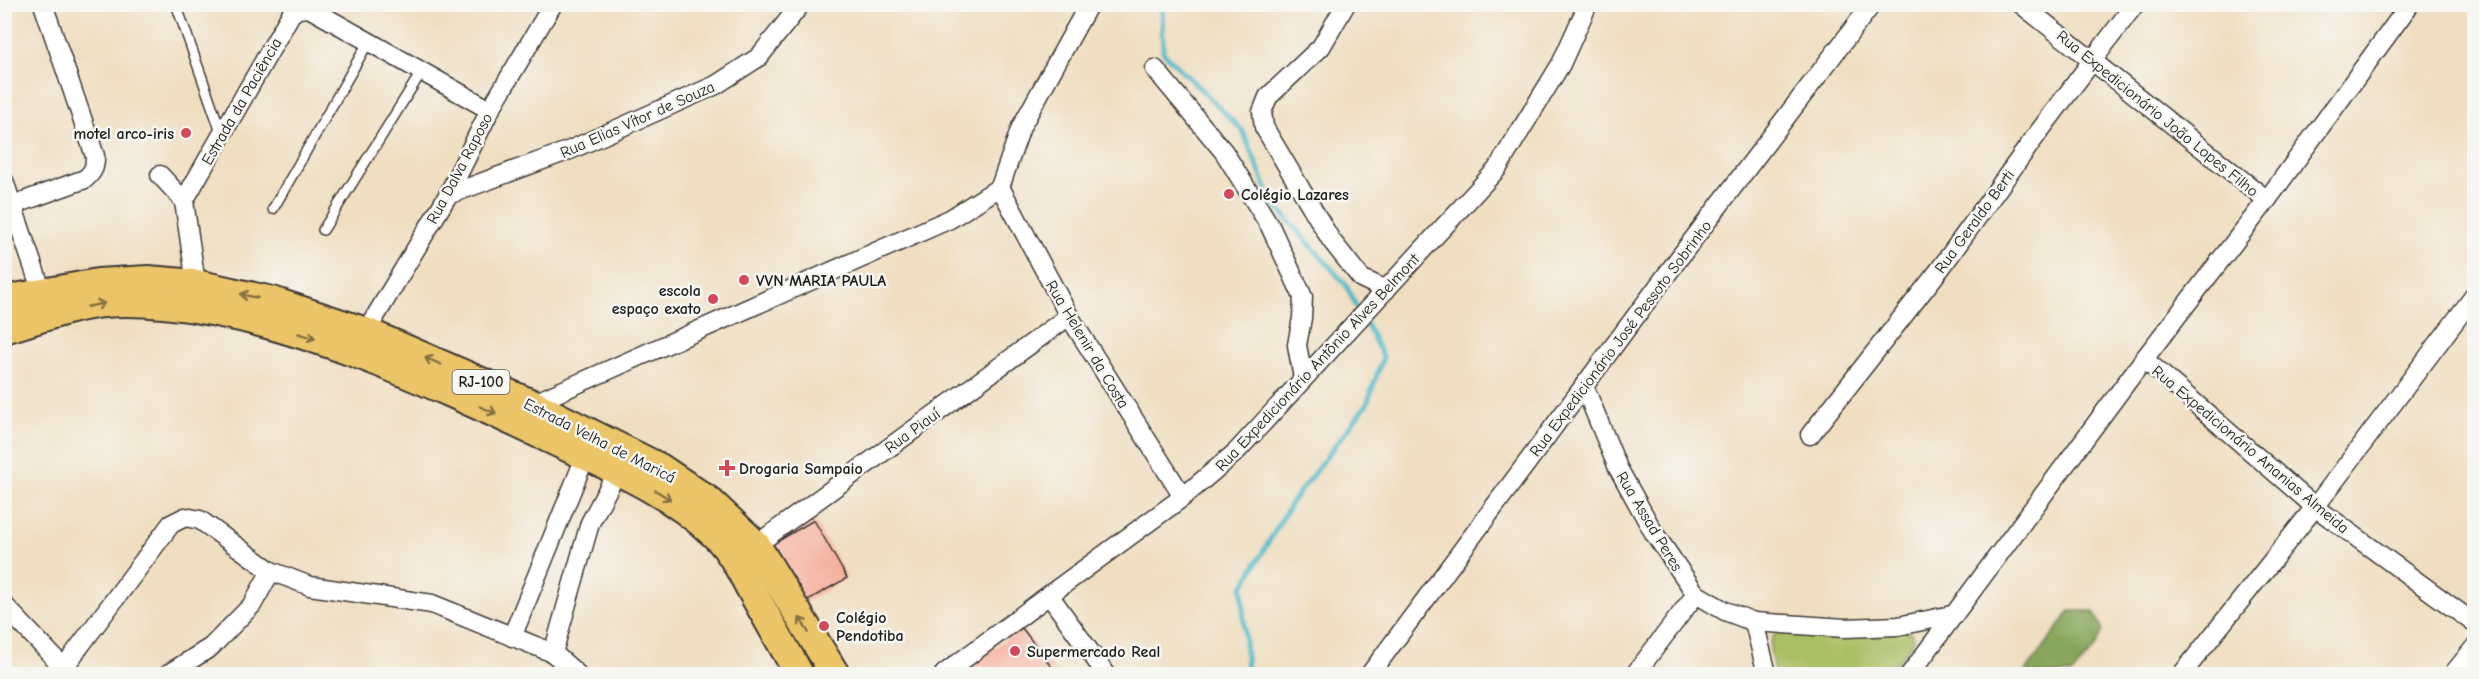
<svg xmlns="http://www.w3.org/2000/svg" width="2479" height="679" font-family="'Comic Neue',sans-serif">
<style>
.green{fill:#aabf64;stroke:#636e40;stroke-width:1.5}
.forest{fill:#87a65a;stroke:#52613b;stroke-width:1.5}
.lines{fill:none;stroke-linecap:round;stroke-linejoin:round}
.stream{stroke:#4db9c8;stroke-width:5}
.building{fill:#f6aa96}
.service-casing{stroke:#3c3935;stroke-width:12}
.minor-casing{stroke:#3c3935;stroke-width:21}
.primary-casing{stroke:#3c3935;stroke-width:32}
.service{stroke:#fff;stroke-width:9}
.minor{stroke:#fff;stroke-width:18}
.primary{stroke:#ecc569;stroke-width:28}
.oneway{stroke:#847042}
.poi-dot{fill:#d1495b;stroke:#f6f6f2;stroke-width:2}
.labels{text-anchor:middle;stroke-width:5;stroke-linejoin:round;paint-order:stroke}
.shield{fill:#f6f6f2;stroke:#5d5d5c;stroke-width:1.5}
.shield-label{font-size:15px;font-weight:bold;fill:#1c1c1c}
.street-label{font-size:16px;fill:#1c1c1c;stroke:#f6f6f2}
.poi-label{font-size:16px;font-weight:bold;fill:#1c1c1c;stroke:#f6f6f2;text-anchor:start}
</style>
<rect width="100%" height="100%" fill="#f6f6f2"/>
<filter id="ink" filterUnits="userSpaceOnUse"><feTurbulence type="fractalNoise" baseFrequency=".0167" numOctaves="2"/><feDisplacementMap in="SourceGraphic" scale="12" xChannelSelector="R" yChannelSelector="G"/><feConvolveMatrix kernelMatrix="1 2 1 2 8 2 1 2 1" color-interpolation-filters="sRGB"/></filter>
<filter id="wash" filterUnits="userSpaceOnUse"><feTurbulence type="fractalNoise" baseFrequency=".008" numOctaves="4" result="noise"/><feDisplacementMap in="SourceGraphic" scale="24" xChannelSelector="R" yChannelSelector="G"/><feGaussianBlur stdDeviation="1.35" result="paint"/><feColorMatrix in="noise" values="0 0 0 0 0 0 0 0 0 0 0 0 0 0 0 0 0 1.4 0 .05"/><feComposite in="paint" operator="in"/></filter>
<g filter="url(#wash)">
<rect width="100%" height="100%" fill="#f0dec0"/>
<!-- green -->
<path class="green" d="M1910,631L1914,640L1889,674H1775C1772,659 1765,645 1777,632Z"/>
<!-- forest -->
<path class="forest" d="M2070,611H2094L2103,630L2095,648L2072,674H2024Z"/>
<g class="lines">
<!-- stream -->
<g class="stream">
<path d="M1162,4L1163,52L1243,131L1272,202L1346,285L1359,312"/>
<path d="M1247,674L1242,588L1291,503L1367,404L1383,357L1364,320"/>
</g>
</g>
<g id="blocks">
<!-- building -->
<g class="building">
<path d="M814,520L847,578L801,604L768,547Z"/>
<path d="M1022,628L1057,674H958Z"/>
</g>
</g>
</g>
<g filter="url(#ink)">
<use href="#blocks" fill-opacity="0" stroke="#3c3935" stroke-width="1.5"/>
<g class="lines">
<defs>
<g id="service">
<path d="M176,4L221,132"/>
<path d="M273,209L369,41"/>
<path d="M323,230L422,71"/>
</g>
<g id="minor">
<path d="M1346,4L1321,47L1268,97L1262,112L1264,127L1331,240L1361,278L1386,290"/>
<path d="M2021,4L2267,200"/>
<path d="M1155,69L1224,152L1270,226L1303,297L1302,318L1297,345L1303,378"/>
<path d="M160,175L184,201"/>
<path d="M4,181L42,292"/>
<path d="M1000,187L1069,316L1183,497"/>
<path d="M1000,187L1021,127L1089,4"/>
<path d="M448,195L570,150L716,85L759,57L801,4"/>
<path d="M13,205L85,179C94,171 95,167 95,156L43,4"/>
<path d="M196,284L184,201L291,14L298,9L309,8L490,110"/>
<path d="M366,332L448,195L490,110L553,4"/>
<path d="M2144,359L2315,507L2474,623"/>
<path d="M1584,386L1618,468L1654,533L1696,594L1725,611L1754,622L1767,674"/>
<path d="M532,404L950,219L1000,187"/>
<path d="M1810,435L1940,269L2038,133L2135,4"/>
<path d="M756,545L1069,316"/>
<path d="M1049,595L1106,674"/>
<path d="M4,605L64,668"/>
<path d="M1754,622L1845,628L1898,626L1952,615"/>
<path d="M512,637L586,455"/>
<path d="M553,653L590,523L618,470"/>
<path d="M59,674L171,524L185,517L200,520L271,571L310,586L432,604L553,653L577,674"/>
<path d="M168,674L211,647L252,605L271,571"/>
<path d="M944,674L1049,595L1183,497L1236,452L1497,169L1561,64L1588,4"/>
<path d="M1370,674L1679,258L1872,4"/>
<path d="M1635,674L1696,594"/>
<path d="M1910,674L2144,359L2267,200L2410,4"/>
<path d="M2182,674L2315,507L2474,296"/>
<path d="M2453,674L2474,648"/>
</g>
<g id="primary">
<path d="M4,300L98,283L148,280L196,284L272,301L366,332L532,404L660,468L709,501L756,545L835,674"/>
<path d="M4,329C37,320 70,306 104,303C123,301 145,302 164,304C291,316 432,383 546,437C605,465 667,489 715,535C732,551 742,573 753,593C768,620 784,647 799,674"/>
</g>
</defs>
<!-- service casing -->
<use href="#service" class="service-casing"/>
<!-- minor casing -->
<use href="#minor" class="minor-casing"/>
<!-- primary casing -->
<use href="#primary" class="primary-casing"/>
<!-- service -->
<use href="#service" class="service"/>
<!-- minor -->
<use href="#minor" class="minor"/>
<!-- primary -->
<use href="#primary" class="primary"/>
</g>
<!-- one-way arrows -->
<defs><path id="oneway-shaft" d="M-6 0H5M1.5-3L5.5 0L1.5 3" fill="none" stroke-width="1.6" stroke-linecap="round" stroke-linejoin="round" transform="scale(1.5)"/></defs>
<g class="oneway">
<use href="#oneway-shaft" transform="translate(249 296) rotate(-167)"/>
<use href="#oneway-shaft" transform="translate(96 305) rotate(-11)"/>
<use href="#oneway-shaft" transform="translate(307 336) rotate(16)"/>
<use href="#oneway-shaft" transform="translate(433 361) rotate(-157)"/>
<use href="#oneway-shaft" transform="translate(488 410) rotate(23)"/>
<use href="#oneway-shaft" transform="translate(663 495) rotate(32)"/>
<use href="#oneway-shaft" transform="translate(804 625) rotate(-121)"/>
</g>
</g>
<!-- markers -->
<g class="poi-dot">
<circle cx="186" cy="133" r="6"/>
<circle cx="1229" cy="194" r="6"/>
<circle cx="744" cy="280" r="6"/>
<circle cx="713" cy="299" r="6"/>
<path d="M724 459h6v6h6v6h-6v6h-6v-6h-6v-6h6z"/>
<circle cx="824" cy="626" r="6"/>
<circle cx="1015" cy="651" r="6"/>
</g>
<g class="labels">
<!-- shield labels -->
<rect class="shield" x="452.5" y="370" width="57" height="24" rx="4.5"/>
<g class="shield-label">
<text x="481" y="387">RJ-100</text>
</g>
<!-- street labels -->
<g class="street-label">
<text transform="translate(241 101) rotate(-60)" y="6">Estrada da Paciência</text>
<text transform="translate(2158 113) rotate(39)" y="6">Rua Expedicionário João Lopes Filho</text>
<text transform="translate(637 119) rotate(-24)" y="6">Rua Elias Vítor de Souza</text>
<text transform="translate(459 168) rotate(-62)" y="6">Rua Dalva Raposo</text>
<text transform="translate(1974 221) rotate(-54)" y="6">Rua Geraldo Berti</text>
<text transform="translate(1620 338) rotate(-53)" y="6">Rua Expedicionário José Pessoto Sobrinho</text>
<text transform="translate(1088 344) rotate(59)" y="6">Rua Helenir da Costa</text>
<text transform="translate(1317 362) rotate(-47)" y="6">Rua Expedicionário Antônio Alves Belmont</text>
<text transform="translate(912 430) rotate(-36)" y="6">Rua Piauí</text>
<text transform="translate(600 440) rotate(27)" y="6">Estrada Velha de Maricá</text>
<text transform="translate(2251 449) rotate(40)" y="6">Rua Expedicionário Ananias Almeida</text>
<text transform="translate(1650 521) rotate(59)" y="6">Rua Assad Peres</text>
</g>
<!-- poi labels -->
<g class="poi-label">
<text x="174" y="139" text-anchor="end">motel arco-iris</text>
<text x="1241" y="200">Colégio Lazares</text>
<text x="756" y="286">VVN MARIA PAULA</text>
<text x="701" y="296" text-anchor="end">escola<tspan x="701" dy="18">espaço exato</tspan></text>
<text x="739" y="474">Drogaria Sampaio</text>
<text x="836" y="623">Colégio<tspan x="836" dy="18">Pendotiba</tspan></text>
<text x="1027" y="657">Supermercado Real</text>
</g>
</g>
<!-- margin -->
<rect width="2479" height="679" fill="none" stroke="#f6f6f2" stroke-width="24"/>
</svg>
